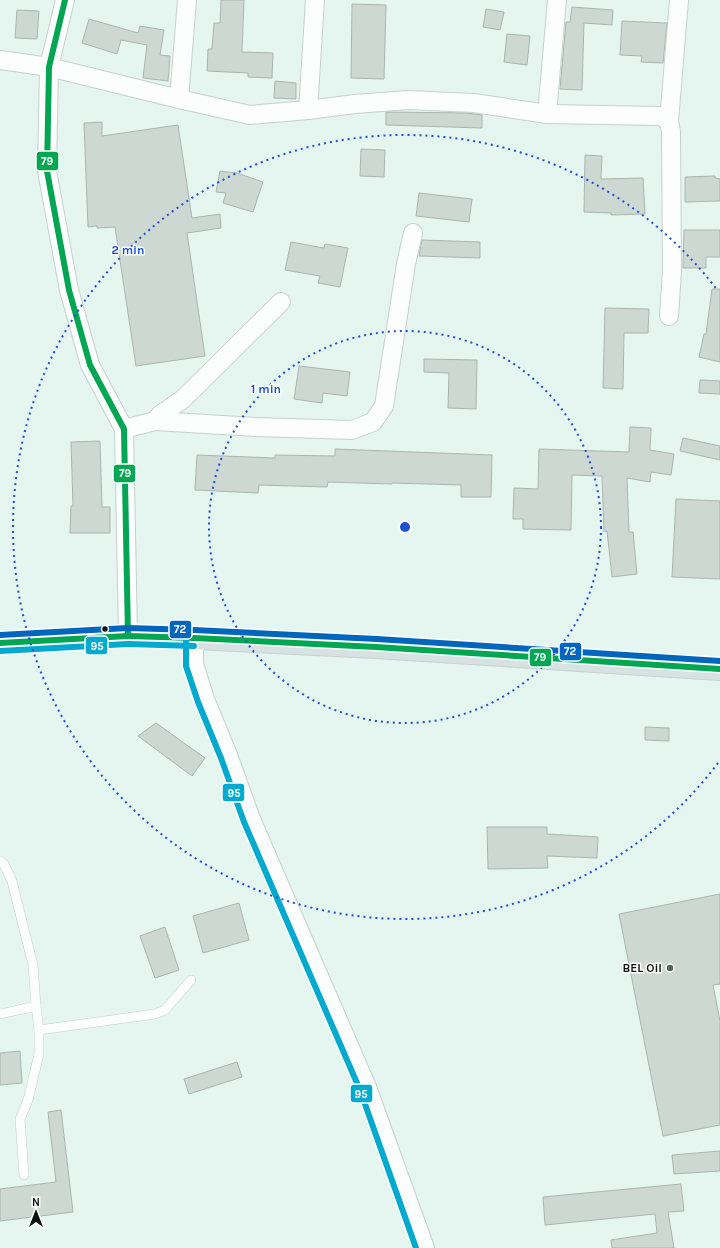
<svg xmlns="http://www.w3.org/2000/svg" width="720" height="1248" font-family="Karla,sans-serif">
<style>
.building{fill:#cdd8d2;stroke:#abb5b0}
.lines{fill:none;stroke-linecap:round;stroke-linejoin:round}
.service-casing{stroke:#c5d1ce;stroke-width:10}
.minor-casing{stroke:#c5d1ce;stroke-width:20}
.primary-casing{stroke:#c9d1cf;stroke-width:24}
.service{stroke:#fbfefd;stroke-width:9}
.minor{stroke:#fbfefd;stroke-width:18}
.primary{stroke:#d7e2e3;stroke-width:22}
.bus-1-casing{stroke:#fff;stroke-width:9}
.bus-2-casing{stroke:#fff;stroke-width:9}
.bus-3-casing{stroke:#fff;stroke-width:9}
.bus-1{stroke:#00a651;stroke-width:6}
.bus-2{stroke:#00a9ce;stroke-width:6}
.bus-3{stroke:#0065bd;stroke-width:6}
.ring{fill:none;stroke:#1d4ed8;stroke-width:2;stroke-dasharray:2 4}
.bus-dot{fill:#0b1513;stroke:#fff;stroke-width:1.5}
.poi-dot{fill:#576360;stroke:#fff;stroke-width:1.5}
.labels{text-anchor:middle;stroke-width:3;stroke-linejoin:round;paint-order:stroke}
.poi-label{font-size:12px;font-weight:bold;fill:#0b1513;stroke:#fff;text-anchor:end}
.centre{fill:#1d4ed8;stroke:#fff;stroke-width:2}
.ring-label{font-size:12px;text-anchor:middle;font-weight:bold;fill:#1d4ed8;stroke:#fff;stroke-width:3;stroke-linejoin:round;paint-order:stroke}
.line-badge{stroke:#fff;stroke-width:1.5}
.badge-label{font-size:11px;text-anchor:middle;font-weight:bold;fill:#fff}
</style>
<rect width="100%" height="100%" fill="#e5f5f0"/>
<!-- building -->
<g class="building">
<path d="M221,0H244L242,52L273,53L272,78L248,77V73L207,71L208,49H212L214,23H220Z"/>
<path d="M352,4L386,5L384,79L351,78Z"/>
<path d="M572,7L613,10L612,25L584,23L582,90L560,89L566,22H570Z"/>
<path d="M486,9L504,12L500,30L483,27Z"/>
<path d="M17,10L39,11L37,39L15,38Z"/>
<path d="M89,19L138,33L140,26L164,30L160,55L170,56L168,81L143,78L147,45L121,40L117,54L82,43Z"/>
<path d="M622,21L667,23L663,63L641,62L642,56L620,55Z"/>
<path d="M507,34L530,36L527,65L504,62Z"/>
<path d="M275,81L296,83V99L274,98Z"/>
<path d="M386,112L466,113L482,115V128L386,125Z"/>
<path d="M102,122V136L178,125L192,218L220,214L221,228L187,233L205,356L136,366L115,227L97,228V226L88,227L84,123Z"/>
<path d="M361,149L385,150L384,177L360,176Z"/>
<path d="M585,155L602,156L601,179L643,178L645,214L611,215V213L584,212Z"/>
<path d="M220,171L237,173L263,182L253,212L223,203L226,193L216,192Z"/>
<path d="M715,176V178L720,179V201L685,202V177Z"/>
<path d="M419,193L472,199L469,222L416,216Z"/>
<path d="M684,230H720V257H706V268H683Z"/>
<path d="M422,240L480,242V258L419,256Z"/>
<path d="M291,242L324,248L325,244L348,248L340,287L318,283L320,276L285,270Z"/>
<path d="M712,289H720V362L699,357L704,334H706Z"/>
<path d="M605,308L649,309L648,333H624L623,389L603,388Z"/>
<path d="M424,359L477,360L476,409L448,408L449,373L424,372Z"/>
<path d="M299,366L350,372L347,396L323,393L322,403L294,399Z"/>
<path d="M700,380L720,381V394L699,393Z"/>
<path d="M630,427L651,428L650,450L674,454L671,475L651,472L650,482L627,478L629,532H633L637,574L612,577L607,531L604,532L602,476L572,475L571,530L523,529V519H513L514,488L538,489L539,449L629,452Z"/>
<path d="M683,438L720,446V460L680,451Z"/>
<path d="M100,441L102,507H110V533H70L71,506H73L71,442Z"/>
<path d="M335,449L492,455L491,497H461V485L392,483V484L328,482L327,487L259,485L258,493L195,490L197,455L275,458V455L335,456Z"/>
<path d="M676,499L720,501V579L672,577Z"/>
<path d="M156,723L205,758L192,776L138,736Z"/>
<path d="M645,727L669,728V741L645,740Z"/>
<path d="M487,827H547V834L598,837L597,858L547,856L548,868L488,869Z"/>
<path d="M720,894V984L713,985L720,1021V1125L663,1136L619,914Z"/>
<path d="M239,903L249,940L203,953L193,916Z"/>
<path d="M165,927L179,970L155,978L140,936Z"/>
<path d="M20,1051L22,1083L0,1085V1053Z"/>
<path d="M237,1062L242,1077L189,1094L184,1079Z"/>
<path d="M61,1110L73,1212L0,1221V1189L56,1182L48,1112Z"/>
<path d="M720,1151V1171L674,1174L672,1155Z"/>
<path d="M681,1184L684,1211L668,1212L674,1248H612L611,1240L657,1233L655,1214L545,1225L543,1197Z"/>
</g>
<g class="lines">
<defs>
<g id="service">
<path d="M0,861L4,864L12,881L33,965L36,1006L39,1030V1054L28,1100L20,1119L24,1175"/>
<path d="M0,1014L36,1006"/>
<path d="M39,1030L155,1014L165,1010L191,980"/>
</g>
<g id="minor">
<path d="M65,0L49,67L47,171L69,290L90,365L124,429L128,636"/>
<path d="M0,60L49,67L179,99L250,115L308,110L355,104L408,100L474,103L547,114L660,116L669,121L671,132L672,271L669,316"/>
<path d="M179,99L187,0"/>
<path d="M308,110L315,0"/>
<path d="M547,114L557,0"/>
<path d="M669,121L679,0"/>
<path d="M155,421L256,427L352,430L373,422L384,406L406,264L413,233"/>
<path d="M124,429L155,421L160,415L183,399L281,302"/>
<path d="M194,638V664L205,699L228,755L251,819L367,1087L425,1248"/>
</g>
<path id="primary" d="M0,643L128,636L194,638L376,647L720,669"/>
</defs>
<!-- service casing -->
<use href="#service" class="service-casing"/>
<!-- minor casing -->
<use href="#minor" class="minor-casing"/>
<!-- primary casing -->
<use href="#primary" class="primary-casing"/>
<!-- service -->
<use href="#service" class="service"/>
<!-- minor -->
<use href="#minor" class="minor"/>
<!-- primary -->
<use href="#primary" class="primary"/>
<defs>
<g id="bus-1">
<path d="M65,0L49,67L47,171L69,290L90,365L124,429L128,636"/>
<path d="M0,643L128,636L194,638L376,647L720,669"/>
</g>
<g id="bus-2">
<path d="M186,638V666L198,702L221,758L244,822L360,1090L416,1248"/>
<path d="M0,651L128,644L194,646"/>
</g>
<path id="bus-3" d="M0,635L128,628L194,630L377,639L720,661"/>
</defs>
<!-- bus-1 casing -->
<use href="#bus-1" class="bus-1-casing"/>
<!-- bus-2 casing -->
<use href="#bus-2" class="bus-2-casing"/>
<!-- bus-3 casing -->
<use href="#bus-3" class="bus-3-casing"/>
<!-- bus-1 -->
<use href="#bus-1" class="bus-1"/>
<!-- bus-2 -->
<use href="#bus-2" class="bus-2"/>
<!-- bus-3 -->
<use href="#bus-3" class="bus-3"/>
</g>
<!-- distance rings -->
<g class="ring">
<circle cx="405" cy="527" r="196"/>
<path d="M718 763A392 392 0 1 1 718 291"/>
</g>
<!-- markers -->
<circle class="bus-dot" cx="105" cy="629" r="3.5"/>
<circle class="poi-dot" cx="670" cy="968" r="4"/>
<g class="labels">
<!-- poi labels -->
<g class="poi-label">
<text x="662" y="972">BEL Oil</text>
</g>
</g>
<circle cx="405" cy="527" r="6" class="centre"/>
<g class="ring-label">
<text x="128" y="254">2 min</text>
<text x="266" y="393">1 min</text>
</g>
<g class="line-badge">
<rect x="36" y="151" width="23" height="20" rx="4" fill="#00a651"/>
<rect x="113" y="464" width="23" height="19" rx="4" fill="#00a651"/>
<rect x="169" y="620" width="23" height="19" rx="4" fill="#0065bd"/>
<rect x="85" y="636" width="23" height="19" rx="4" fill="#00a9ce"/>
<rect x="559" y="642" width="23" height="19" rx="4" fill="#0065bd"/>
<rect x="529" y="648" width="23" height="19" rx="4" fill="#00a651"/>
<rect x="222" y="783" width="23" height="19" rx="4" fill="#00a9ce"/>
<rect x="350" y="1084" width="23" height="19" rx="4" fill="#00a9ce"/>
</g>
<g class="badge-label">
<text x="47" y="165">79</text>
<text x="125" y="477">79</text>
<text x="180" y="633">72</text>
<text x="97" y="650">95</text>
<text x="570" y="655">72</text>
<text x="540" y="661">79</text>
<text x="234" y="797">95</text>
<text x="361" y="1098">95</text>
</g>
<!-- north arrow -->
<g transform="translate(36 1212)" stroke="#ffffff" stroke-width="3" paint-order="stroke">
<path d="M0-3L7 15L0 10L-7 15Z" fill="#0b1513"/>
<text y="-6" font-size="11" font-weight="bold" text-anchor="middle" fill="#0b1513">N</text>
</g>
</svg>
